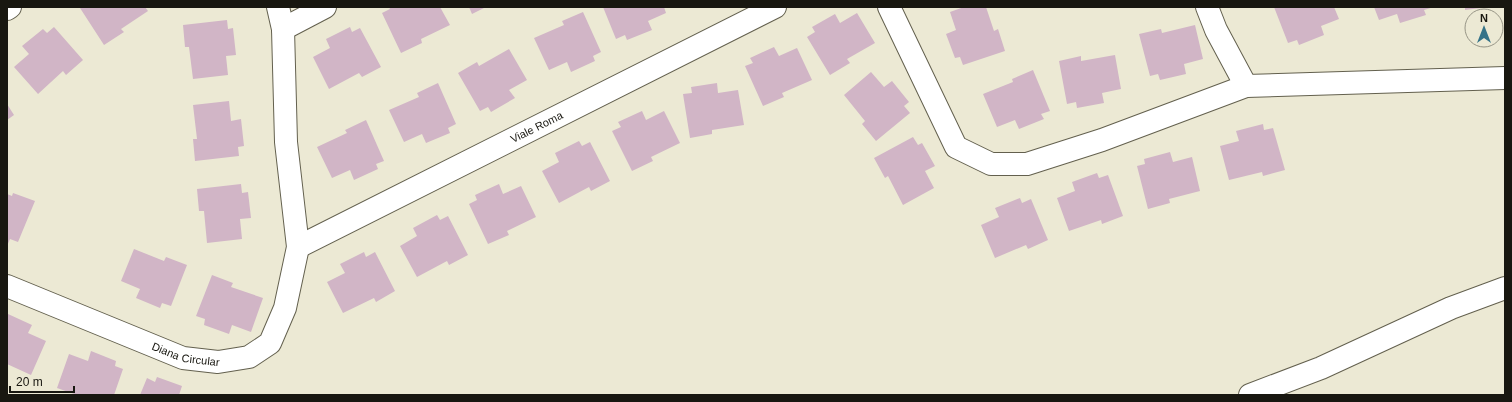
<svg xmlns="http://www.w3.org/2000/svg" width="1512" height="402" font-family="Helvetica,sans-serif">
<style>
.building{fill:#d1b5c6}
.lines{fill:none;stroke-linecap:round;stroke-linejoin:round}
.street-casing{stroke:#63604e;stroke-width:24}
.street{stroke:#fff;stroke-width:22}
.labels{text-anchor:middle;stroke-width:3.5;stroke-linejoin:round;paint-order:stroke}
.street-label{font-size:11px;fill:#181710;stroke:#ece9d4}
</style>
<rect width="100%" height="100%" fill="#ece9d4"/>
<!-- building -->
<g class="building">
<path d="M145,7L148,11L121,29L124,32L104,45L80,8Z"/>
<path d="M389,7H440L450,25L421,39L422,43L401,53L382,13L390,9Z"/>
<path d="M469,7H486L472,14Z"/>
<path d="M603,7H664L666,13L648,21L652,30L627,40L625,35L616,39Z"/>
<path d="M964,7H986L994,31L998,29L1005,51L963,65L960,57L955,58L946,34L956,30L950,12Z"/>
<path d="M1274,7H1334L1339,19L1321,26L1324,35L1299,45L1297,40L1288,43Z"/>
<path d="M1374,7H1434L1424,10L1426,15L1400,23L1397,14L1379,20Z"/>
<path d="M1465,7H1481V8L1465,10Z"/>
<path d="M583,12L601,52L593,56L595,61L571,72L567,62L549,70L534,38L564,25L562,21Z"/>
<path d="M857,13L875,43L847,59L850,63L830,75L807,37L815,32L812,27L835,14L840,23Z"/>
<path d="M227,20L228,29L233,28L236,55L226,56L228,75L193,79L189,47H185L183,25Z"/>
<path d="M1195,25L1203,59L1184,64L1186,74L1160,80L1158,74L1150,76L1139,34L1161,29L1162,33Z"/>
<path d="M54,27L83,60L66,75L63,71L38,94L14,67L29,54L22,46L43,29L47,33Z"/>
<path d="M350,27L352,32L360,28L381,67L362,77L359,73L329,89L313,57L330,48L326,39Z"/>
<path d="M774,47L779,56L797,48L812,80L782,93L784,97L763,106L745,66L753,63L750,58Z"/>
<path d="M509,49L527,80L509,90L515,98L491,112L488,107L480,111L458,73L477,62L479,66Z"/>
<path d="M1115,55L1121,89L1102,93L1104,103L1077,108L1076,102L1067,104L1059,61L1081,56V61Z"/>
<path d="M1033,70L1050,111L1041,114L1044,119L1019,129L1015,120L997,127L983,94L1013,82L1012,79Z"/>
<path d="M871,72L884,87L892,81L909,102L904,106L910,113L876,141L862,124L865,121L844,95Z"/>
<path d="M438,83L456,124L448,128L450,133L426,143L422,134L404,142L389,110L419,97L417,93Z"/>
<path d="M717,83L718,93L738,90L744,125L712,130V134L690,138L683,94L692,93L691,87Z"/>
<path d="M229,101L231,121L241,119L244,146L238,147L239,156L195,161L193,139H197L193,105Z"/>
<path d="M7,104L14,115L7,120Z"/>
<path d="M642,111L646,120L664,111L680,143L651,157L653,161L632,171L612,131L621,127L618,122Z"/>
<path d="M366,120L384,161L376,164L378,169L354,180L350,170L332,178L317,147L347,133L345,130Z"/>
<path d="M1263,124L1264,130L1273,128L1285,170L1263,176L1262,172L1229,180L1220,146L1239,141L1236,131Z"/>
<path d="M913,137L918,145L922,143L935,166L925,171L934,188L903,205L888,176L885,178L874,158Z"/>
<path d="M579,141L582,146L590,142L610,181L591,191L589,187L559,203L542,171L559,162L555,153Z"/>
<path d="M1170,152L1173,162L1192,157L1200,191L1169,199L1170,203L1148,209L1137,166L1145,164L1144,159Z"/>
<path d="M1097,173L1099,178L1108,175L1123,216L1102,224L1101,220L1069,231L1057,198L1075,191L1072,182Z"/>
<path d="M241,184L242,193L248,192L251,218L240,219L242,239L207,243L204,211H199L197,189Z"/>
<path d="M499,184L503,194L521,186L536,217L507,231L509,235L488,244L469,204L477,200L475,195Z"/>
<path d="M13,193L35,201L18,242L10,239L7,246V194L12,196Z"/>
<path d="M1020,198L1022,203L1031,199L1048,240L1028,249L1026,245L995,258L981,225L999,217L995,208Z"/>
<path d="M437,215L440,220L448,216L468,255L449,265L447,261L417,277L400,246L417,236L413,228Z"/>
<path d="M134,249L164,261L166,257L187,265L171,306L162,303L160,308L136,298L140,289L121,281Z"/>
<path d="M364,252L366,257L375,252L395,291L376,302L374,298L343,313L327,282L345,273L340,264Z"/>
<path d="M212,275L233,283L231,287L263,298L251,332L232,325L229,334L204,325L205,319L196,316Z"/>
<path d="M8,314L32,325L28,333L46,341L31,375L7,364Z"/>
<path d="M91,351L116,361L115,366L123,369L114,395H77L57,388L69,354L88,361Z"/>
<path d="M157,377L182,386L179,395H140L147,378L155,382Z"/>
</g>
<g class="lines">
<defs>
<g id="street">
<path d="M889,7L956,147L991,164H1027L1102,140L1246,86L1505,78"/>
<path d="M1207,7L1216,30L1246,86"/>
<path d="M7,9L10,7"/>
<path d="M283,29L325,7"/>
<path id="s1" d="M298,247L775,7"/>
<path id="s2" d="M7,286L183,358L218,362L249,357L270,343L285,308L298,247L286,142L283,29L278,7"/>
<path d="M1250,395L1321,368L1451,308L1505,288"/>
</g>
</defs>
<!-- street casing -->
<use href="#street" class="street-casing"/>
<!-- street -->
<use href="#street" class="street"/>
</g>
<g class="labels">
<!-- street labels -->
<g class="street-label">
<text dy="4" stroke="none"><textPath href="#s1" startOffset="267">Viale Roma</textPath></text>
<text dy="4" stroke="none"><textPath href="#s2" startOffset="192">Diana Circular</textPath></text>
</g>
</g>
<!-- border -->
<rect width="1512" height="402" fill="none" stroke="#181710" stroke-width="16"/>
<!-- north arrow -->
<g transform="translate(1484 28)"><circle r="19" fill="#ece9d4" stroke="#979586"/>
<path d="M0-3L7 15L0 10L-7 15Z" fill="#357388"/>
<text y="-6" font-size="11" font-weight="bold" text-anchor="middle" fill="#181710">N</text>
</g>
<!-- scale -->
<path d="M10 386v6h64v-6" fill="none" stroke="#181710" stroke-width="2"/>
<text x="16" y="386" font-size="12" fill="#181710" stroke="#ece9d4" stroke-width="3" paint-order="stroke">20 m</text>
</svg>
